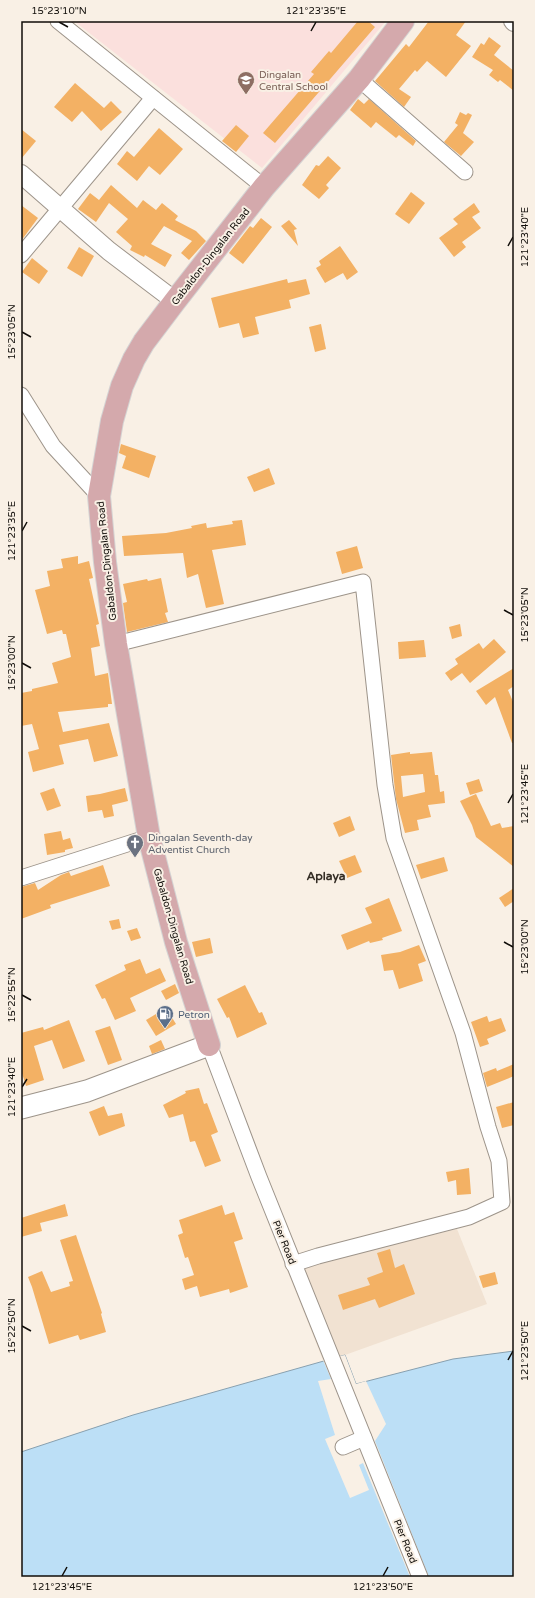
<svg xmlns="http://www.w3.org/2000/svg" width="535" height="1598" font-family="'Varela Round',sans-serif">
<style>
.built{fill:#f1e2d2}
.education{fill:#fbe0dd}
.water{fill:#bcdff6;stroke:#88a0af}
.pier{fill:#f9f0e5}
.building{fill:#f3b164;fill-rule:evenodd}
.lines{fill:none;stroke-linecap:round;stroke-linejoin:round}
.minor-casing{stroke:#9d948a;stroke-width:17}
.tertiary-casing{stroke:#9d948a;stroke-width:20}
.secondary-casing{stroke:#9d948a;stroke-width:23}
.primary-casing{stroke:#d4d3d3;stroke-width:24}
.minor{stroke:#fff;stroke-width:15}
.tertiary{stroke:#fff;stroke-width:18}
.secondary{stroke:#fff;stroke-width:21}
.primary{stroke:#d4a9ac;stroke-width:22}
.ticks{fill:none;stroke:#100d09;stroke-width:1.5}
.labels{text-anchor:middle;stroke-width:4;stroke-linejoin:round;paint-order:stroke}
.education-label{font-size:10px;fill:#785e54;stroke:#f9f0e5;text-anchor:start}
.street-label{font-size:10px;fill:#100d09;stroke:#f9f0e5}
.worship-label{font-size:10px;fill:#5b616d;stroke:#f9f0e5;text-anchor:start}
.service-label{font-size:10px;fill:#4e5e75;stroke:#f9f0e5;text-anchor:start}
.quarter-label{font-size:12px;font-weight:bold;fill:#342d25;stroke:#f9f0e5}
.neatline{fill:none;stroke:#100d09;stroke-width:1.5}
.ticks-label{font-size:10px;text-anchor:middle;fill:#100d09}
</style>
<rect width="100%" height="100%" fill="#f9f0e5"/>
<!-- built -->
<path class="built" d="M457,1229L487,1304L345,1355L323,1360L287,1270Z"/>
<!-- education -->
<path class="education" d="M74,21H386L262,168Z"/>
<!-- water -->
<path class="water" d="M514,1351V1577H21V1452L133,1415L345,1355L356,1384L453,1359Z"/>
<!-- pier -->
<path class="pier" d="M345,1355L356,1384L366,1381L386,1424L375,1441L429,1577H410L363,1463L359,1465L369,1490L350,1498L325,1439L335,1435L318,1381L331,1379L323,1360Z"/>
<!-- building -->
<g class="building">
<path d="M358,21H368L375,27L275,143L263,133L314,74L311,72L329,51L331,53Z"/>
<path d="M429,21H466L456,35L471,46L446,77L427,61L417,72L415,70L399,89L411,97L404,107L375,81L406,44L409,47Z"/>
<path d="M489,37L501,46L494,55L514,71V91L500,80L498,82L489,75L493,70L472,57L481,43L484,45Z"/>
<path d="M75,83L104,108L111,101L122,112L101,131L82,111L72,122L54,107Z"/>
<path d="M358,99L364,104L369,99L416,141L413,146L399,135L396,138L376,122L371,128L350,110Z"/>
<path d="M460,112L466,115L468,113L472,115L463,133L474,142L461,156L444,142L458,125L455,123Z"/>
<path d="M236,125L249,136L236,152L222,141Z"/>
<path d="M159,128L183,149L160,175L149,166L137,181L117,164L127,151L134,157Z"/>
<path d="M21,129L36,141L21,159Z"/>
<path d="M328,156L341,168L326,185L329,188L319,199L302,185L316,165L319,166Z"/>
<path d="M111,185L137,208L143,200L156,210L162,203L178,216L175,220L196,231L206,241L189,260L181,253L192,241L164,226L151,244L172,255L165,267L145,255L144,257L130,250L132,246L116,232L128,219L109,203L96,222L78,209L90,193L99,200Z"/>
<path d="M411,192L425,203L409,224L395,214Z"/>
<path d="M474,203L480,212L472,217L481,228L462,242L466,247L454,257L439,238L458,224L453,219Z"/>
<path d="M21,205L38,218L21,241Z"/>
<path d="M261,218L272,227L243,264L229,253L250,226L253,228Z"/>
<path d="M289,220L297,229L294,230L298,246L281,226Z"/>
<path d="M340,246L358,272L347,280L343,273L325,283L316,268L321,265L319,261Z"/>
<path d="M79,247L94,256L82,277L67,268Z"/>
<path d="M32,258L48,271L39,284L22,272Z"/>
<path d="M287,279L288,283L306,279L310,294L289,300L291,308L255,317L259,334L243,338L239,323L219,328L211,298Z"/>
<path d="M321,324L326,349L315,352L309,327Z"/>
<path d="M121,444L156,456L149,478L122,468L126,456L119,453Z"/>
<path d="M269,468L275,484L254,492L247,477Z"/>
<path d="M242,520L246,545L212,550L224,604L206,608L198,574L187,578L183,553L124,556L122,536L166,533L192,528L191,526L206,523L207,528L233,524L232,521Z"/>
<path d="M357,546L363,568L342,574L336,552Z"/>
<path d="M78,556V564L89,561L93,578L89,579L99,624L96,625L100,646L91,648L95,676L108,673L112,704H108V707L58,712L63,732L109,723L118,756L94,762L88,739L59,745L64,764L33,772L28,752L39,749L32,724L21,726V693L32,691V689L58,683L52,663L71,657L66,634H63L62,630L47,634L35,590L50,586L47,571L63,568L61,559Z"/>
<path d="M161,578L168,612L165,613L168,622L127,632L123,603L127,602L123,584L147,579L148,581Z"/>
<path d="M460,624L462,636L452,639L449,627Z"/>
<path d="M494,639L506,652L470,683L462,673L451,681L445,673L458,664L455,659L479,643L483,649Z"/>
<path d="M424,640L426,657L399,659L398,642Z"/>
<path d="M514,668V686L508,690L514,704V743H512L495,697L486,705L476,691Z"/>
<path d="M410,752V754L432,752L435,775H438L440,792L444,791L445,803L428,805L431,817L417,820L419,830L405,833L396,799L391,755ZM423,774L425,792L403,797L401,776Z"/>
<path d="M479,779L483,791L470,795L466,783Z"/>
<path d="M54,788L61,806L47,811L40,793Z"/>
<path d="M125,788L128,801L112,805L114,816L104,818L102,810L88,812L86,796L100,794Z"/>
<path d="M476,794L491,826L500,823L502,828L514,826V867L476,837L472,825L460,801Z"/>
<path d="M350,816L355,830L339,837L333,823Z"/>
<path d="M61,831L63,840L70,838L73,848L65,850V852L47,855L44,834Z"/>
<path d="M355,855L362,872L347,878L339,861Z"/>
<path d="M444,857L448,871L421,879L416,865Z"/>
<path d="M103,865L110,886L50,905L51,908L21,919V887L35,883L38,890L61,875L69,872L71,876Z"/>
<path d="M514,888V901L505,907L499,898Z"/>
<path d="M389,898L402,931L382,938L383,940L370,943L369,941L347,950L341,935L372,923L365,908Z"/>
<path d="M119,919L121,928L112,930L109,921Z"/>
<path d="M137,928L141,938L131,941L127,931Z"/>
<path d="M210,938L213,953L196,957L192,942Z"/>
<path d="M419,945L426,961L418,964L423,981L399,989L393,970L384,971L381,955L400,952Z"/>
<path d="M140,959L146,974L160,968L166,981L130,998L136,1011L115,1020L105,998L102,999L95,985L126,970L124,965Z"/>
<path d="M175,984L179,993L166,1000L161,991Z"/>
<path d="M245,985L259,1013L262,1012L267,1024L237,1038L229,1017L227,1018L217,999Z"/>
<path d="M166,1008L176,1024L156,1036L146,1020Z"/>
<path d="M487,1016L489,1022L501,1018L506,1031L487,1039L489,1044L480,1047L471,1022Z"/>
<path d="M69,1020L85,1061L63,1069L52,1040L34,1046L44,1080L26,1086L21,1070V1033L43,1027L44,1030Z"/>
<path d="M110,1026L122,1060L108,1065L95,1031Z"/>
<path d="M161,1040L165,1049L152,1054L149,1046Z"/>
<path d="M514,1064V1076L487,1087L483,1073L496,1068L497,1071Z"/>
<path d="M199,1088L204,1104L207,1103L218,1132L211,1135L221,1161L205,1167L195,1141L190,1142L183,1114L169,1118L163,1105L186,1093L185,1091Z"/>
<path d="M514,1102V1125L502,1128L496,1107Z"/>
<path d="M104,1106L108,1116L122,1113L125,1126L99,1136L89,1112Z"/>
<path d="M469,1168L471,1194L457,1195L456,1180L448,1182L446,1172Z"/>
<path d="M65,1204L68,1216L40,1223L42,1231L21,1237V1218Z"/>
<path d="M222,1205L225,1215L234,1212L243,1239L234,1242L248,1287L230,1293L229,1289L200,1297L197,1286L185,1290L182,1279L194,1275L188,1257L185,1258L178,1235L183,1233L179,1220Z"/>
<path d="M76,1235L102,1313L101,1314L106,1332L80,1340L78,1335L49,1344L32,1287L28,1277L42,1271L51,1292L70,1286L69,1282L73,1281L60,1240Z"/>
<path d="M390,1249L395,1268L404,1264L415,1294L379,1308L375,1299L343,1310L338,1295L370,1285L367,1278L383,1272L377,1253Z"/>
<path d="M495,1272L498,1284L483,1288L479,1276Z"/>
</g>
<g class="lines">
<defs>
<g id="minor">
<path d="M58,21L264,187"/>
<path d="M359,79L465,172"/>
<path d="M21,255L153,98"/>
<path d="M21,395L53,446L99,496"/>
<path d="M116,644L363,582L385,785L394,838L463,1033L488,1127L499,1161L502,1202L469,1217L318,1256L293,1264"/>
<path d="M21,878L149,837"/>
<path d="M209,1045L259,1177L420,1577"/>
<path d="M343,1447L364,1438"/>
</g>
<g id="tertiary">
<path d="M513,21L514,22"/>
<path d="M21,174L109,251L175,301"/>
</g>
<path id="secondary" d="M21,1108L87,1091L209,1045"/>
<path id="primary" d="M209,1045L176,942L149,837L116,644L105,562L99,496L112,421L122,386L134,359L144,342L175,301L264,187L359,79L403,21"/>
</defs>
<!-- minor casing -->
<use href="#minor" class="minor-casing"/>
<!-- tertiary casing -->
<use href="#tertiary" class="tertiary-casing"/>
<!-- secondary casing -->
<use href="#secondary" class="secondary-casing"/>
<!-- primary casing -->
<use href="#primary" class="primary-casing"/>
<!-- minor -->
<use href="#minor" class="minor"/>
<!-- tertiary -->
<use href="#tertiary" class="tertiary"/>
<!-- secondary -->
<use href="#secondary" class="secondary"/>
<!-- primary -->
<use href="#primary" class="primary"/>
</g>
<!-- ticks -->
<path class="ticks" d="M59,22L68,27M311,31L316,22M508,246L513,237M22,332L31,337M22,531L27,522M504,610L513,615M22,663L31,668M508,803L513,794M504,942L513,947M22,995L31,1000M22,1087L27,1079M22,1326L31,1331M508,1360L513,1351M62,1576L67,1567M383,1576L388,1567"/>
<!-- icons -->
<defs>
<symbol id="school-pin" viewBox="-11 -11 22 30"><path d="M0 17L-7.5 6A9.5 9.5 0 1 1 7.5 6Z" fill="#8d6e63" stroke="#f9f0e5"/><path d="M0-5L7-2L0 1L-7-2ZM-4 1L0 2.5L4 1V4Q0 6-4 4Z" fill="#fff"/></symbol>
<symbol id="church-pin" viewBox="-11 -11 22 30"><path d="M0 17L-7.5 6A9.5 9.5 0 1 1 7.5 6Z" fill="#6b7280" stroke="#f9f0e5"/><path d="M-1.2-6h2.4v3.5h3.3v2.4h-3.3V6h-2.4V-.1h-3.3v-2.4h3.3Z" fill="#fff"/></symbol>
<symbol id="fuel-pin" viewBox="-11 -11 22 30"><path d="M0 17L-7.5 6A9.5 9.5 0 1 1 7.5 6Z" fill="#5c6f8a" stroke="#f9f0e5"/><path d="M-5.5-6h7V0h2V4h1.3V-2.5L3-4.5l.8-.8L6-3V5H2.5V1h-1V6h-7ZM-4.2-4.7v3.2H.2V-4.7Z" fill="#fff"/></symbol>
</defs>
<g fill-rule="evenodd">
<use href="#school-pin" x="236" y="70" width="20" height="27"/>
<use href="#church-pin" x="125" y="833" width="20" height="27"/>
<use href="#fuel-pin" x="155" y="1004" width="20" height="27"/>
</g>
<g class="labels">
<!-- education labels -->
<g class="education-label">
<text x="259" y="78">Dingalan<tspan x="259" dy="12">Central School</tspan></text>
</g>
<!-- street labels -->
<g class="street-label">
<text transform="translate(210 256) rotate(-52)" y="4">Gabaldon-Dingalan Road</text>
<text transform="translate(106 561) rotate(-96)" y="4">Gabaldon-Dingalan Road</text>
<text transform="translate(174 926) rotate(74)" y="4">Gabaldon-Dingalan Road</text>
<text transform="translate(285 1242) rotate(68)" y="4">Pier Road</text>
<text transform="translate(406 1541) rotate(68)" y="4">Pier Road</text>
</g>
<!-- worship labels -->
<g class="worship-label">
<text x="148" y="841">Dingalan Seventh-day<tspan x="148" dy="12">Adventist Church</tspan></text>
</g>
<!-- service labels -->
<g class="service-label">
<text x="178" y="1018">Petron</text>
</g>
<!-- quarter labels -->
<g class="quarter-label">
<text x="326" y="880">Aplaya</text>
</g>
</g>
<!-- border -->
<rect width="535" height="1598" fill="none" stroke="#f9f0e5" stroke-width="44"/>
<rect x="22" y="22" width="491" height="1554" class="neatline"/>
<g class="ticks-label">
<text x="59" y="14">15°23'10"N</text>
<text x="316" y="14">121°23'35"E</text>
<text transform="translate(524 237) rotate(-90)" y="4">121°23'40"E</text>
<text transform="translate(11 332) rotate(-90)" y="4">15°23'05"N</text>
<text transform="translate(11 531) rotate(-90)" y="4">121°23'35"E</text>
<text transform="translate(524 615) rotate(-90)" y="4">15°23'05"N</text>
<text transform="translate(11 663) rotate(-90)" y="4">15°23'00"N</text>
<text transform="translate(524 794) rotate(-90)" y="4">121°23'45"E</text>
<text transform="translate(524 947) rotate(-90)" y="4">15°23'00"N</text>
<text transform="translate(11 995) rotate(-90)" y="4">15°22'55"N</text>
<text transform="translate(11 1087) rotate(-90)" y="4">121°23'40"E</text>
<text transform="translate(11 1326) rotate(-90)" y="4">15°22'50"N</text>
<text transform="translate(524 1351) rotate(-90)" y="4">121°23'50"E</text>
<text x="62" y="1590">121°23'45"E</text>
<text x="383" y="1590">121°23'50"E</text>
</g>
</svg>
